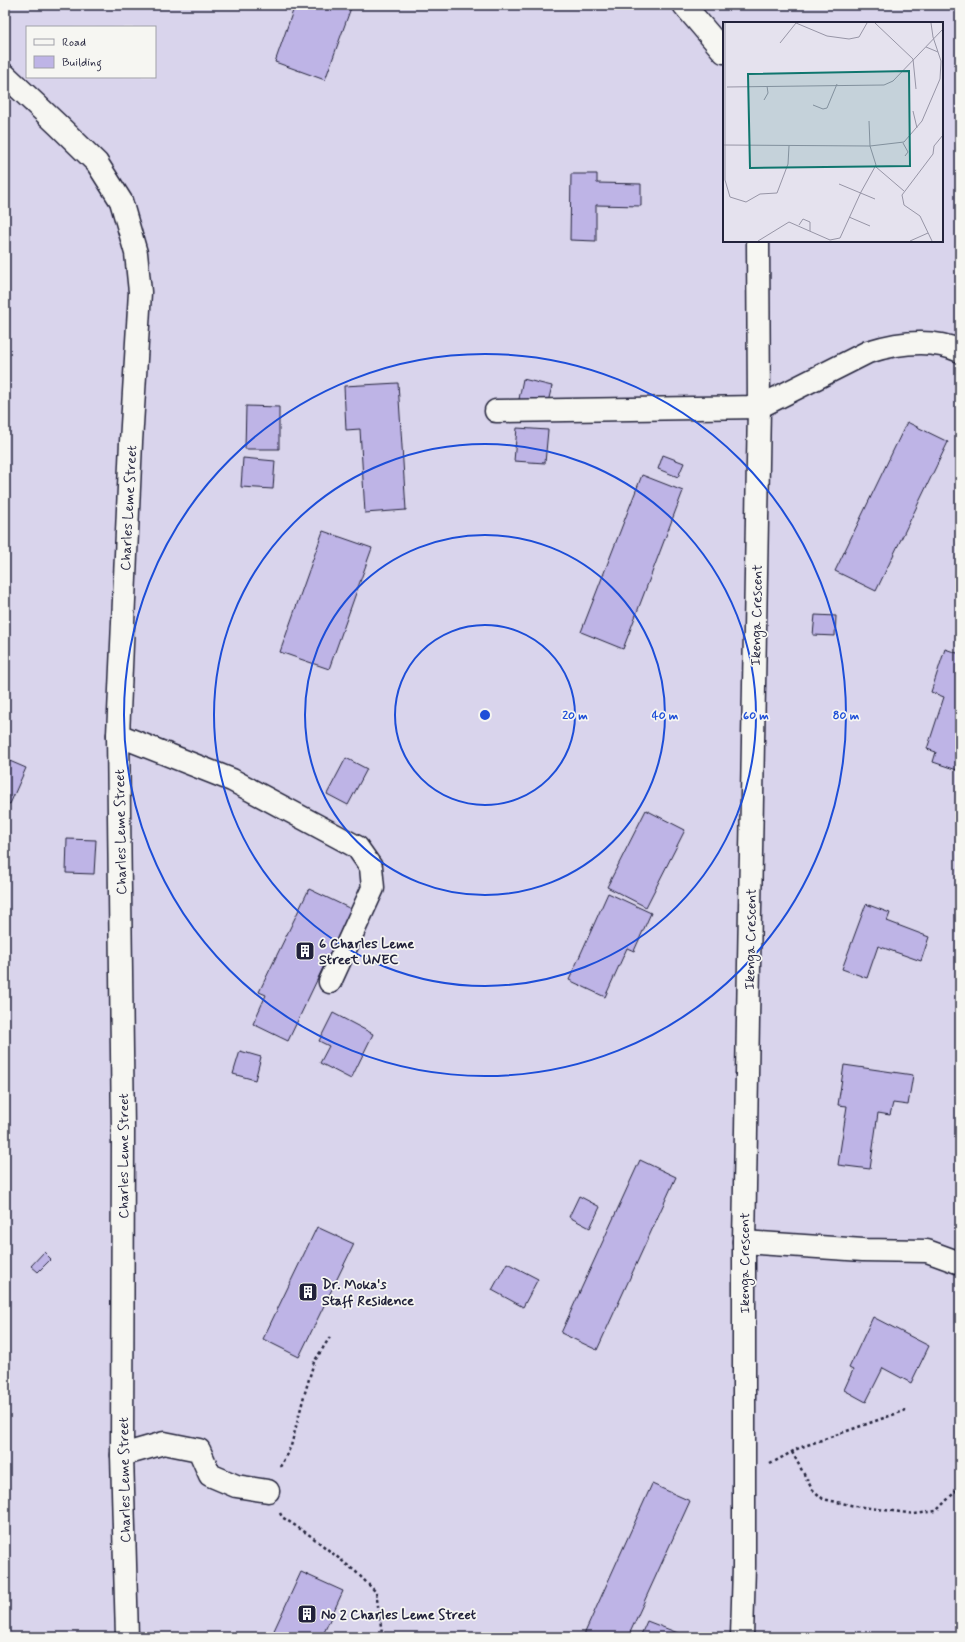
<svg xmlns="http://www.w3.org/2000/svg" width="965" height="1642" font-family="Mynerve,sans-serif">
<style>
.built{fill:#d9d4ec;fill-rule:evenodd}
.building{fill:#beb4e6;stroke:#22223b}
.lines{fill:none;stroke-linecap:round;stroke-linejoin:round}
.street-casing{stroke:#22223b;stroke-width:25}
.path{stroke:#22223b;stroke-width:2.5;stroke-dasharray:3 3;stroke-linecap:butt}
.street{stroke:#f6f6f2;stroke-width:22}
.ring{fill:none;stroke:#1d4ed8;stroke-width:2}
.labels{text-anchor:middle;stroke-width:3.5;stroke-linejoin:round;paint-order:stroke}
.street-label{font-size:14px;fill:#22223b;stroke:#f6f6f2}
.poi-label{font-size:14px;font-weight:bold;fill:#22223b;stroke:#f6f6f2;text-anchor:start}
.inset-road{fill:none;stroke:#9795a6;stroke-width:1}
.view{fill:#0f766e;fill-opacity:0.15;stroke:#0f766e;stroke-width:2}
.inset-edge{fill:none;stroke:#22223b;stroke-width:2}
.centre{fill:#1d4ed8;stroke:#f6f6f2;stroke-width:2}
.ring-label{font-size:12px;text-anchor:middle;font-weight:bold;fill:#1d4ed8;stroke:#f6f6f2;stroke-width:3.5;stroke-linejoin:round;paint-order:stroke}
</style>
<rect width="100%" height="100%" fill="#e5e2ee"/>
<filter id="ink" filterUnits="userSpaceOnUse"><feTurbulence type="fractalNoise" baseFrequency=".025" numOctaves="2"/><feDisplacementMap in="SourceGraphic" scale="8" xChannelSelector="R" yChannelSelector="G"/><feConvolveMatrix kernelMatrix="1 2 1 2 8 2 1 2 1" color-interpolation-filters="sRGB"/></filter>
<g filter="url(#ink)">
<!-- built -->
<path class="built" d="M5,5H960V1637H5ZM724,23H942V241H724ZM27,27H155V77H27Z"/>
<!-- building -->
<g class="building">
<path d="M295,5H352L325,80L275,62Z"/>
<path d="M5,133L10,135L5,146Z"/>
<path d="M571,174H597V183L641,184V206L596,205V241L570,240Z"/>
<path d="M523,379L552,386L547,406L519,399Z"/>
<path d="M398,383L406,510L365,513L360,429L346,430L344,386Z"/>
<path d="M246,406L279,407V449H245Z"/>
<path d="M907,422L948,442L876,591L835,571Z"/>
<path d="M517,428L548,430L545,463L514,461Z"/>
<path d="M663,455L684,463L678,477L658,469Z"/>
<path d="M243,458L275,461L273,489L241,487Z"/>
<path d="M642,475L683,491L623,649L581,632Z"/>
<path d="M323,531L372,548L329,669L280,652Z"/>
<path d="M815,615L836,616L835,636L813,635Z"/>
<path d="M945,649L960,654V771L933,762L936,752L927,749L944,697L931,692Z"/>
<path d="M346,758L367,769L348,805L327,794Z"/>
<path d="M5,759L26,768L10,804L5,802Z"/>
<path d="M646,810L685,830L646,907L607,887Z"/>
<path d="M67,839L96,840L94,874L66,873Z"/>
<path d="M309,889L351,909L288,1041L253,1024L266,995L259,992Z"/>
<path d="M608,893L651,913L634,951L627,948L605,997L569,980Z"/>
<path d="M866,904L890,913L887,921L929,937L921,961L878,946L867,978L842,969Z"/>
<path d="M333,1013L373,1034L351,1079L320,1063L329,1046L319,1041Z"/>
<path d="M240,1051L261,1057L255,1080L233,1074Z"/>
<path d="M844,1065L913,1075L908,1105L893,1103L890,1115L878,1113L870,1169L838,1165L847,1106L838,1105Z"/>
<path d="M640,1160L676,1177L597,1350L561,1333Z"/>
<path d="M579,1196L600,1207L590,1228L569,1217Z"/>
<path d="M317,1227L354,1244L299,1357L263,1339Z"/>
<path d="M44,1252L51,1259L38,1272L31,1266Z"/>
<path d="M507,1263L538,1279L523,1307L492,1290Z"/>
<path d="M873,1317L929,1346L911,1383L883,1368L866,1402L844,1390L853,1370L849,1368Z"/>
<path d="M652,1484L690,1501L628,1637H583Z"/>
<path d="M301,1572L343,1591L322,1637H271Z"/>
<path d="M647,1621L678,1633L677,1637H640Z"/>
</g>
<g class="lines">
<defs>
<g id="street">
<path d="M684,5L724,52"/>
<path d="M5,75L58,125L97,163L121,201L136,253L140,292L131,442L118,735L123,1131L122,1455L127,1637"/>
<path d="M496,411L759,407L868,352C897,343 931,338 960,351"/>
<path d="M118,735L232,780L357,847L371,867L373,888L330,982"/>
<path d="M744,1242L863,1250L927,1251L960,1263"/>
<path d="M122,1455L164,1443L199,1450L210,1475L236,1486L268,1491"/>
<path d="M742,1637L744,1566V1242L759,407L758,241"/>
</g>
</defs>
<!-- street casing -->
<use href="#street" class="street-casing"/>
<!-- path -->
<g class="path">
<path d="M792,1452L812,1489L823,1499L855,1506L915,1514L936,1511L957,1490L960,1470"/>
<path d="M770,1464L799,1448L909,1409"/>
<path d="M280,1467L291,1446L304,1396L314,1362L330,1337"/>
<path d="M280,1513L282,1517L311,1536L356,1572L376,1592L382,1633L368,1637"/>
</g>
<!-- street -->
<use href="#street" class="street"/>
</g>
</g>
<!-- distance rings -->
<g class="ring">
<circle cx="485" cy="715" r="90"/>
<circle cx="485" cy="715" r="180"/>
<circle cx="485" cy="715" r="271"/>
<circle cx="485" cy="715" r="361"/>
</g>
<!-- icons -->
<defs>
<symbol id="building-square" viewBox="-11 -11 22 22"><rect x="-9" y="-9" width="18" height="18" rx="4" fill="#22223b" stroke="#f6f6f2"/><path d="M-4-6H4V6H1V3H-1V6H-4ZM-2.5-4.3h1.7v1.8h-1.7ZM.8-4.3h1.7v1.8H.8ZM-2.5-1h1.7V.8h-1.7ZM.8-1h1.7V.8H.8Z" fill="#fff"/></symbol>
</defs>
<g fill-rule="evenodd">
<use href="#building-square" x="294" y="940" width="22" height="22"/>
<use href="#building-square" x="297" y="1281" width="22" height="22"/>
<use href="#building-square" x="296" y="1603" width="22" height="22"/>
</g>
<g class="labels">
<!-- street labels -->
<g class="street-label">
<text transform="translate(128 508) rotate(-87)" y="5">Charles Leme Street</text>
<text transform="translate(756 615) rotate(-89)" y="5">Ikenga Crescent</text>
<text transform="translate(120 832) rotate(-91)" y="5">Charles Leme Street</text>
<text transform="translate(750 939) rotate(-89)" y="5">Ikenga Crescent</text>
<text transform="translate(123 1156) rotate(-90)" y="5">Charles Leme Street</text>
<text transform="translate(744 1263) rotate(-90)" y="5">Ikenga Crescent</text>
<text transform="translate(124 1480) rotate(-91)" y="5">Charles Leme Street</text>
</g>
<!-- poi labels -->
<g class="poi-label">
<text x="319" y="948">6 Charles Leme<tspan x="319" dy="16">Street UNEC</tspan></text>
<text x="322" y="1289">Dr. Moka's<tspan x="322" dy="16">Staff Residence</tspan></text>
<text x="321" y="1619">No 2 Charles Leme Street</text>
</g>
</g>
<!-- overview -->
<g transform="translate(723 22)">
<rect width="220" height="220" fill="#e5e2ee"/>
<path class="inset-road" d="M2,1V158L7,175L23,180L37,172L54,171L65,142L66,124M73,1L104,14L126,17L136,15L144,1M152,1L190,37M57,21L73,1M203,25L215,30M190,37L193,67M4,65L161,63L170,59L220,7M41,78L45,71L44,64M90,83L100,87L104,86L114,62M190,89L194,106M180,121L185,130L182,134M0,123L147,124L181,120L199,99L217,57L218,39L210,15L208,1M153,145L181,169M116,162L152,177M126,195L147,204M76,203L80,197L87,200V209M35,219L66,200L107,218L117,216L138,170L153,143L147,124L146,99M187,219L205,211M209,219L197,194L181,183L179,173L210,132L211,124L220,113"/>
<path class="view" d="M186,49L187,144L27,146L25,52Z"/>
<rect width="220" height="220" class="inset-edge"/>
</g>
<circle cx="485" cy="715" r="6" class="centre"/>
<g class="ring-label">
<text x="575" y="719">20 m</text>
<text x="665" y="719">40 m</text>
<text x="756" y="719">60 m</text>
<text x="846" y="719">80 m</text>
</g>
<!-- margin -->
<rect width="965" height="1642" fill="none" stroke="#f6f6f2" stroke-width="20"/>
<rect x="10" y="10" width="945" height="1622" fill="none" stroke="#22223b" stroke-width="1.5" filter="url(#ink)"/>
<!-- legend -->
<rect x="26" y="26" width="130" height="52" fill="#f6f6f2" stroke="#a1a1a9"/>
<rect x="34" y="39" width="20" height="6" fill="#f6f6f2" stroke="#a1a1a9"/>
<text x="62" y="46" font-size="12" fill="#22223b">Road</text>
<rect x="34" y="56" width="20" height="12" fill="#beb4e6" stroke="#a1a1a9"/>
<text x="62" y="66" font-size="12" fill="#22223b">Building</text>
</svg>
